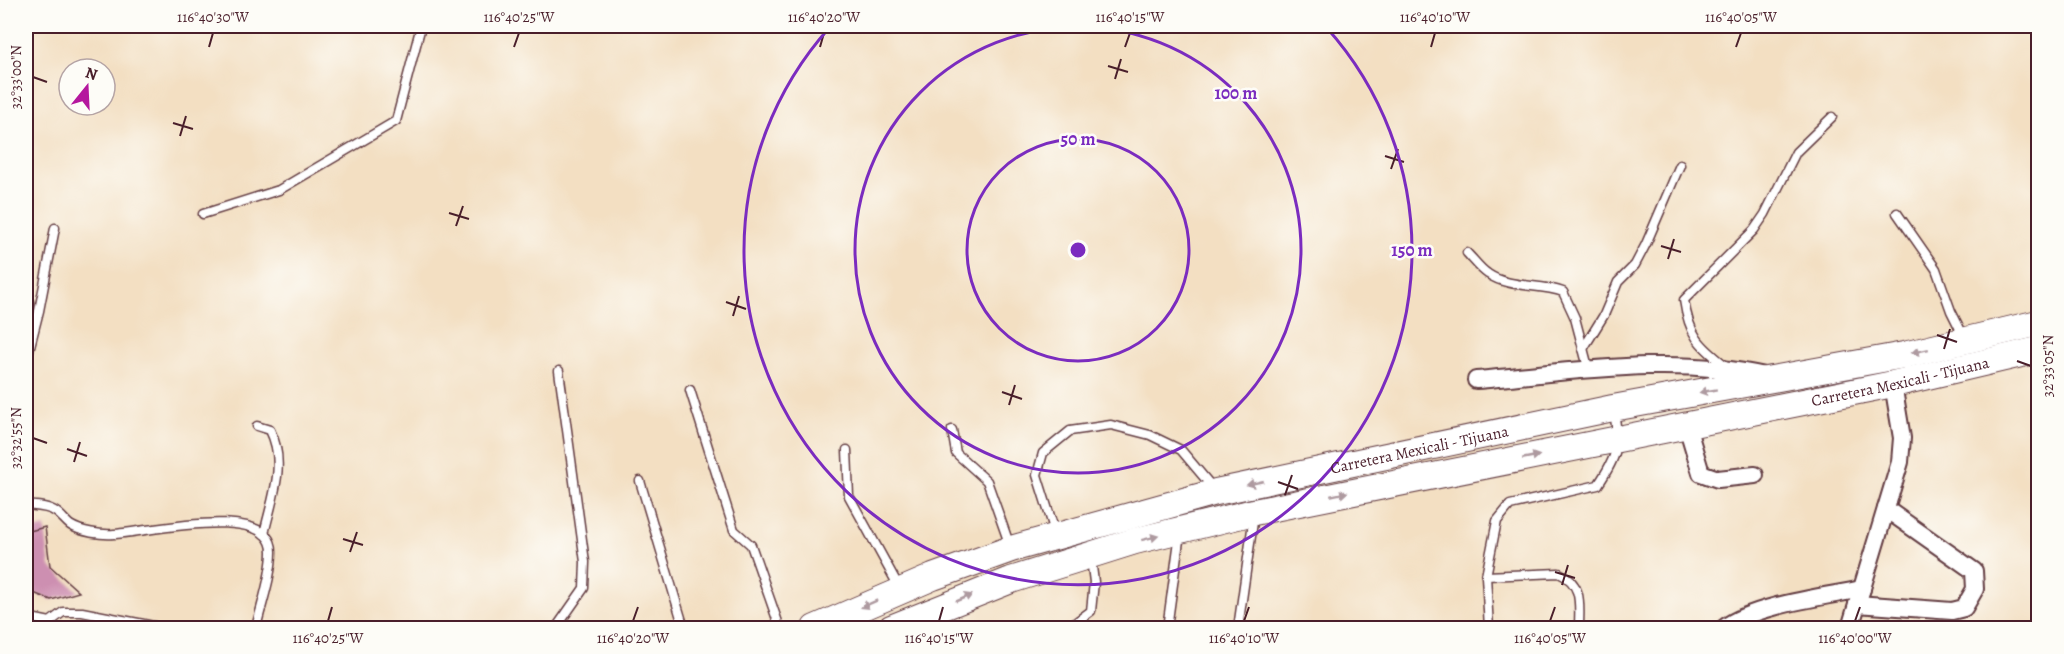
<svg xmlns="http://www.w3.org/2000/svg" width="2064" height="654" font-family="Alegreya,serif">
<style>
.building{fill:#cd8fb1}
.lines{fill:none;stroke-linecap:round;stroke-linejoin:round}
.lane-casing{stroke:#633c42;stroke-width:11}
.street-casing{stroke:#633c42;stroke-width:20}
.primary-casing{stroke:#633c42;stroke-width:28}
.lane{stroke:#fff;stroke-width:8}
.street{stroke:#fff;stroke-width:16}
.primary{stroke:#fff;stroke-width:26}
.oneway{fill:#ae9aa0}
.ticks{fill:none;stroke:#4a1f2b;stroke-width:2}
.ring{fill:none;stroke:#7b2cbf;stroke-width:3}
.labels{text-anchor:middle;stroke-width:5;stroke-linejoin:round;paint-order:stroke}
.street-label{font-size:16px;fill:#4a1f2b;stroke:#fdfcf7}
.centre{fill:#7b2cbf;stroke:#fdfcf7;stroke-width:3}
.ring-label{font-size:18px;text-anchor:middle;font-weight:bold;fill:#7b2cbf;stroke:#fdfcf7;stroke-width:5;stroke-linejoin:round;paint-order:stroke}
.neatline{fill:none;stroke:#4a1f2b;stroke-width:2}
.ticks-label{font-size:15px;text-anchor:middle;fill:#4a1f2b}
</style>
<rect width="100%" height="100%" fill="#fdfcf7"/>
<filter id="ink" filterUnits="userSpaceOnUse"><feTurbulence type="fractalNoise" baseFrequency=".0167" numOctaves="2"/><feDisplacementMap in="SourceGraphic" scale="12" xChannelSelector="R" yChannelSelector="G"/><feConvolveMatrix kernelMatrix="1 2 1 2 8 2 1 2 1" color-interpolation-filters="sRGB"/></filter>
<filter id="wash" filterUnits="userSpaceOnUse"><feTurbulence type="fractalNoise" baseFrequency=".008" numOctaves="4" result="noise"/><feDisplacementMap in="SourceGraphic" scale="24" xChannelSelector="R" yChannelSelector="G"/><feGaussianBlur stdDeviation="1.35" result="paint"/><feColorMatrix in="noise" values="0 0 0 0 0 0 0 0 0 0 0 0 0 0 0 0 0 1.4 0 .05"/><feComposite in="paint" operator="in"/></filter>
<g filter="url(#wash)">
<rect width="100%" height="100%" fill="#f3dfc2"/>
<g id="blocks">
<!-- building -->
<path class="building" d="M45,527L50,566L79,592L51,600L26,590V532Z"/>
</g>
</g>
<g filter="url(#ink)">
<use href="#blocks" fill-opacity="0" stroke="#633c42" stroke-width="1.5"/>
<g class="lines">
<defs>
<g id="lane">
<path d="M1897,213L1936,269L1951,311L1965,339"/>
<path d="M203,214L279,190L396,121L421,26"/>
<path d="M1467,253C1474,260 1480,269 1488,274C1510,289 1540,283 1563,292L1575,318L1589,371"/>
<path d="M1583,349L1604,315L1618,282L1635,265L1646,244L1680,165"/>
<path d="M26,362L39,311L55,228"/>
<path d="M1726,366C1699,345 1689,335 1684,300L1754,230L1765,214L1796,152L1832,117"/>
<path d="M690,390L734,530L751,545L780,628"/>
<path d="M257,426L270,430C287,464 272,498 264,534"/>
<path d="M952,430L956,453L987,481L1010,546"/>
<path d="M847,450L849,496L899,587"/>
<path d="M640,481L684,628"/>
<path d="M26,505C35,506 48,506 56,512C61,515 65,521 70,525C81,532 101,535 114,534C143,533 273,501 272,552C272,575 261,606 256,628"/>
<path d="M1055,532L1037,475L1043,453L1070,431L1111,425L1150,435L1181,450L1213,488"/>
<path d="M1486,576L1559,573C1584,584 1579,606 1579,628"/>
<path d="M26,617L50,622L63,612H82L164,628"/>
<path d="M556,628L584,588L585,562L559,371"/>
<path d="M1068,628L1091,611L1094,582L1091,559"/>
<path d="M1167,628L1180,533"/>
<path d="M1238,628L1254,515"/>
<path d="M1489,628L1486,576L1497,521L1510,505L1598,485C1618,455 1620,446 1614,412"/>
</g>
<g id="street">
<path d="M1476,380C1571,372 1672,355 1765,376"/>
<path d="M1687,426L1701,473L1718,479L1755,475"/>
<path d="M1857,604L1952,611L1964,608L1975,589L1974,571L1886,509"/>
<path d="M1724,628C1755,605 1823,597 1862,589"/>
<path d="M1850,628L1900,462L1902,438L1893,384"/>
</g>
<g id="primary">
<path id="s1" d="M815,628L933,577L1011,549L1216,492L1613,408L1904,355L2038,323"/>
<path id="s2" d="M891,628L1011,580L1135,541L1254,512L1893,384L2038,350"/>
</g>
</defs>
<!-- lane casing -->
<use href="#lane" class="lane-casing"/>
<!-- street casing -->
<use href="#street" class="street-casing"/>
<!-- primary casing -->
<use href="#primary" class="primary-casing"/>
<!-- lane -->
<use href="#lane" class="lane"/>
<!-- street -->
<use href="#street" class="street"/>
<!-- primary -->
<use href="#primary" class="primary"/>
</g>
<!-- one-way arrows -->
<defs><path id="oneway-solid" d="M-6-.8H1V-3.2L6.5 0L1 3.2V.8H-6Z" transform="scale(1.5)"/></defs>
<g class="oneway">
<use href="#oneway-solid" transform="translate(1920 351) rotate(168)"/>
<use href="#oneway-solid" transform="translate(1708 391) rotate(170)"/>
<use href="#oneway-solid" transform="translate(1531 457) rotate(-11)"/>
<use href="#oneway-solid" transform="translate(1255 483) rotate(167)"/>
<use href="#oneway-solid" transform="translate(1339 494) rotate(-12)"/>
<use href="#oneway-solid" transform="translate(1150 538) rotate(-14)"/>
<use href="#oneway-solid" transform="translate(964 598) rotate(-23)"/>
<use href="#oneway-solid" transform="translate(869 604) rotate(156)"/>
</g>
</g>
<!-- ticks -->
<path class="ticks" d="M209,47L213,33M514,47L519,33M820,47L824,33M1125,47L1130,33M1431,47L1435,33M1736,47L1741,33M1108,66L1128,72M33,77L47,82M1115,79L1121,59M173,123L193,129M180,136L186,116M1385,156L1404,162M1391,169L1398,149M449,213L469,219M456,226L463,206M1661,246L1681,252M1668,259L1674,239M726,302L746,309M733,316L739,296M1937,335L1957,342M1944,349L1950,329M2017,361L2031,366M1002,392L1022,399M1009,405L1015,385M33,438L47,443M67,449L87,456M74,462L80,442M1278,482L1298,489M1285,495L1292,475M343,539L363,545M350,552L357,532M1555,572L1575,578M1562,585L1568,565M328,621L332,607M633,621L638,607M939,621L943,607M1244,621L1249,607M1550,621L1555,607M1855,621L1860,607"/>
<!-- distance rings -->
<g class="ring">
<circle cx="1078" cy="250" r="111"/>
<circle cx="1078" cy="250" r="223"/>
<path d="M1326 27A334 334 0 1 1 830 27"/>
</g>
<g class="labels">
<!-- street labels -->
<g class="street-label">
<text dy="6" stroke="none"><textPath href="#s2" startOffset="1041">Carretera Mexicali - Tijuana</textPath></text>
<text dy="6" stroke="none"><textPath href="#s1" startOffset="632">Carretera Mexicali - Tijuana</textPath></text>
</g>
</g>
<circle cx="1078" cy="250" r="9" class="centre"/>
<g class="ring-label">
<text x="1236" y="99">100 m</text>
<text x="1078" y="145">50 m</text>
<text x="1412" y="256">150 m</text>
</g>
<!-- margin -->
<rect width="2064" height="654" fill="none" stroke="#fdfcf7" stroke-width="66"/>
<!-- north arrow -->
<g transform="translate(87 87) rotate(18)"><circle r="28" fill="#fdfcf7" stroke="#b5a4a5" stroke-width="1.5"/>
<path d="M0-4.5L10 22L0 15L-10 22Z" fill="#b5179e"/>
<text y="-9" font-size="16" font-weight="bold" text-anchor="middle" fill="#4a1f2b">N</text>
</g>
<rect x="33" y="33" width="1998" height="588" class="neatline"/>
<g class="ticks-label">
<text x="213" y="22">116°40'30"W</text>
<text x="519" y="22">116°40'25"W</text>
<text x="824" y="22">116°40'20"W</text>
<text x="1130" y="22">116°40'15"W</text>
<text x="1435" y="22">116°40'10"W</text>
<text x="1741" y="22">116°40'05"W</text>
<text transform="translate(16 77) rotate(-90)" y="5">32°33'00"N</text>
<text transform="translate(2048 366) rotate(-90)" y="5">32°33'05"N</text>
<text transform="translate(16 438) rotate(-90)" y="5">32°32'55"N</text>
<text x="328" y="643">116°40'25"W</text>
<text x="633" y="643">116°40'20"W</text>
<text x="939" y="643">116°40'15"W</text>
<text x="1244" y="643">116°40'10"W</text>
<text x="1550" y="643">116°40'05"W</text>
<text x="1855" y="643">116°40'00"W</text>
</g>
</svg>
